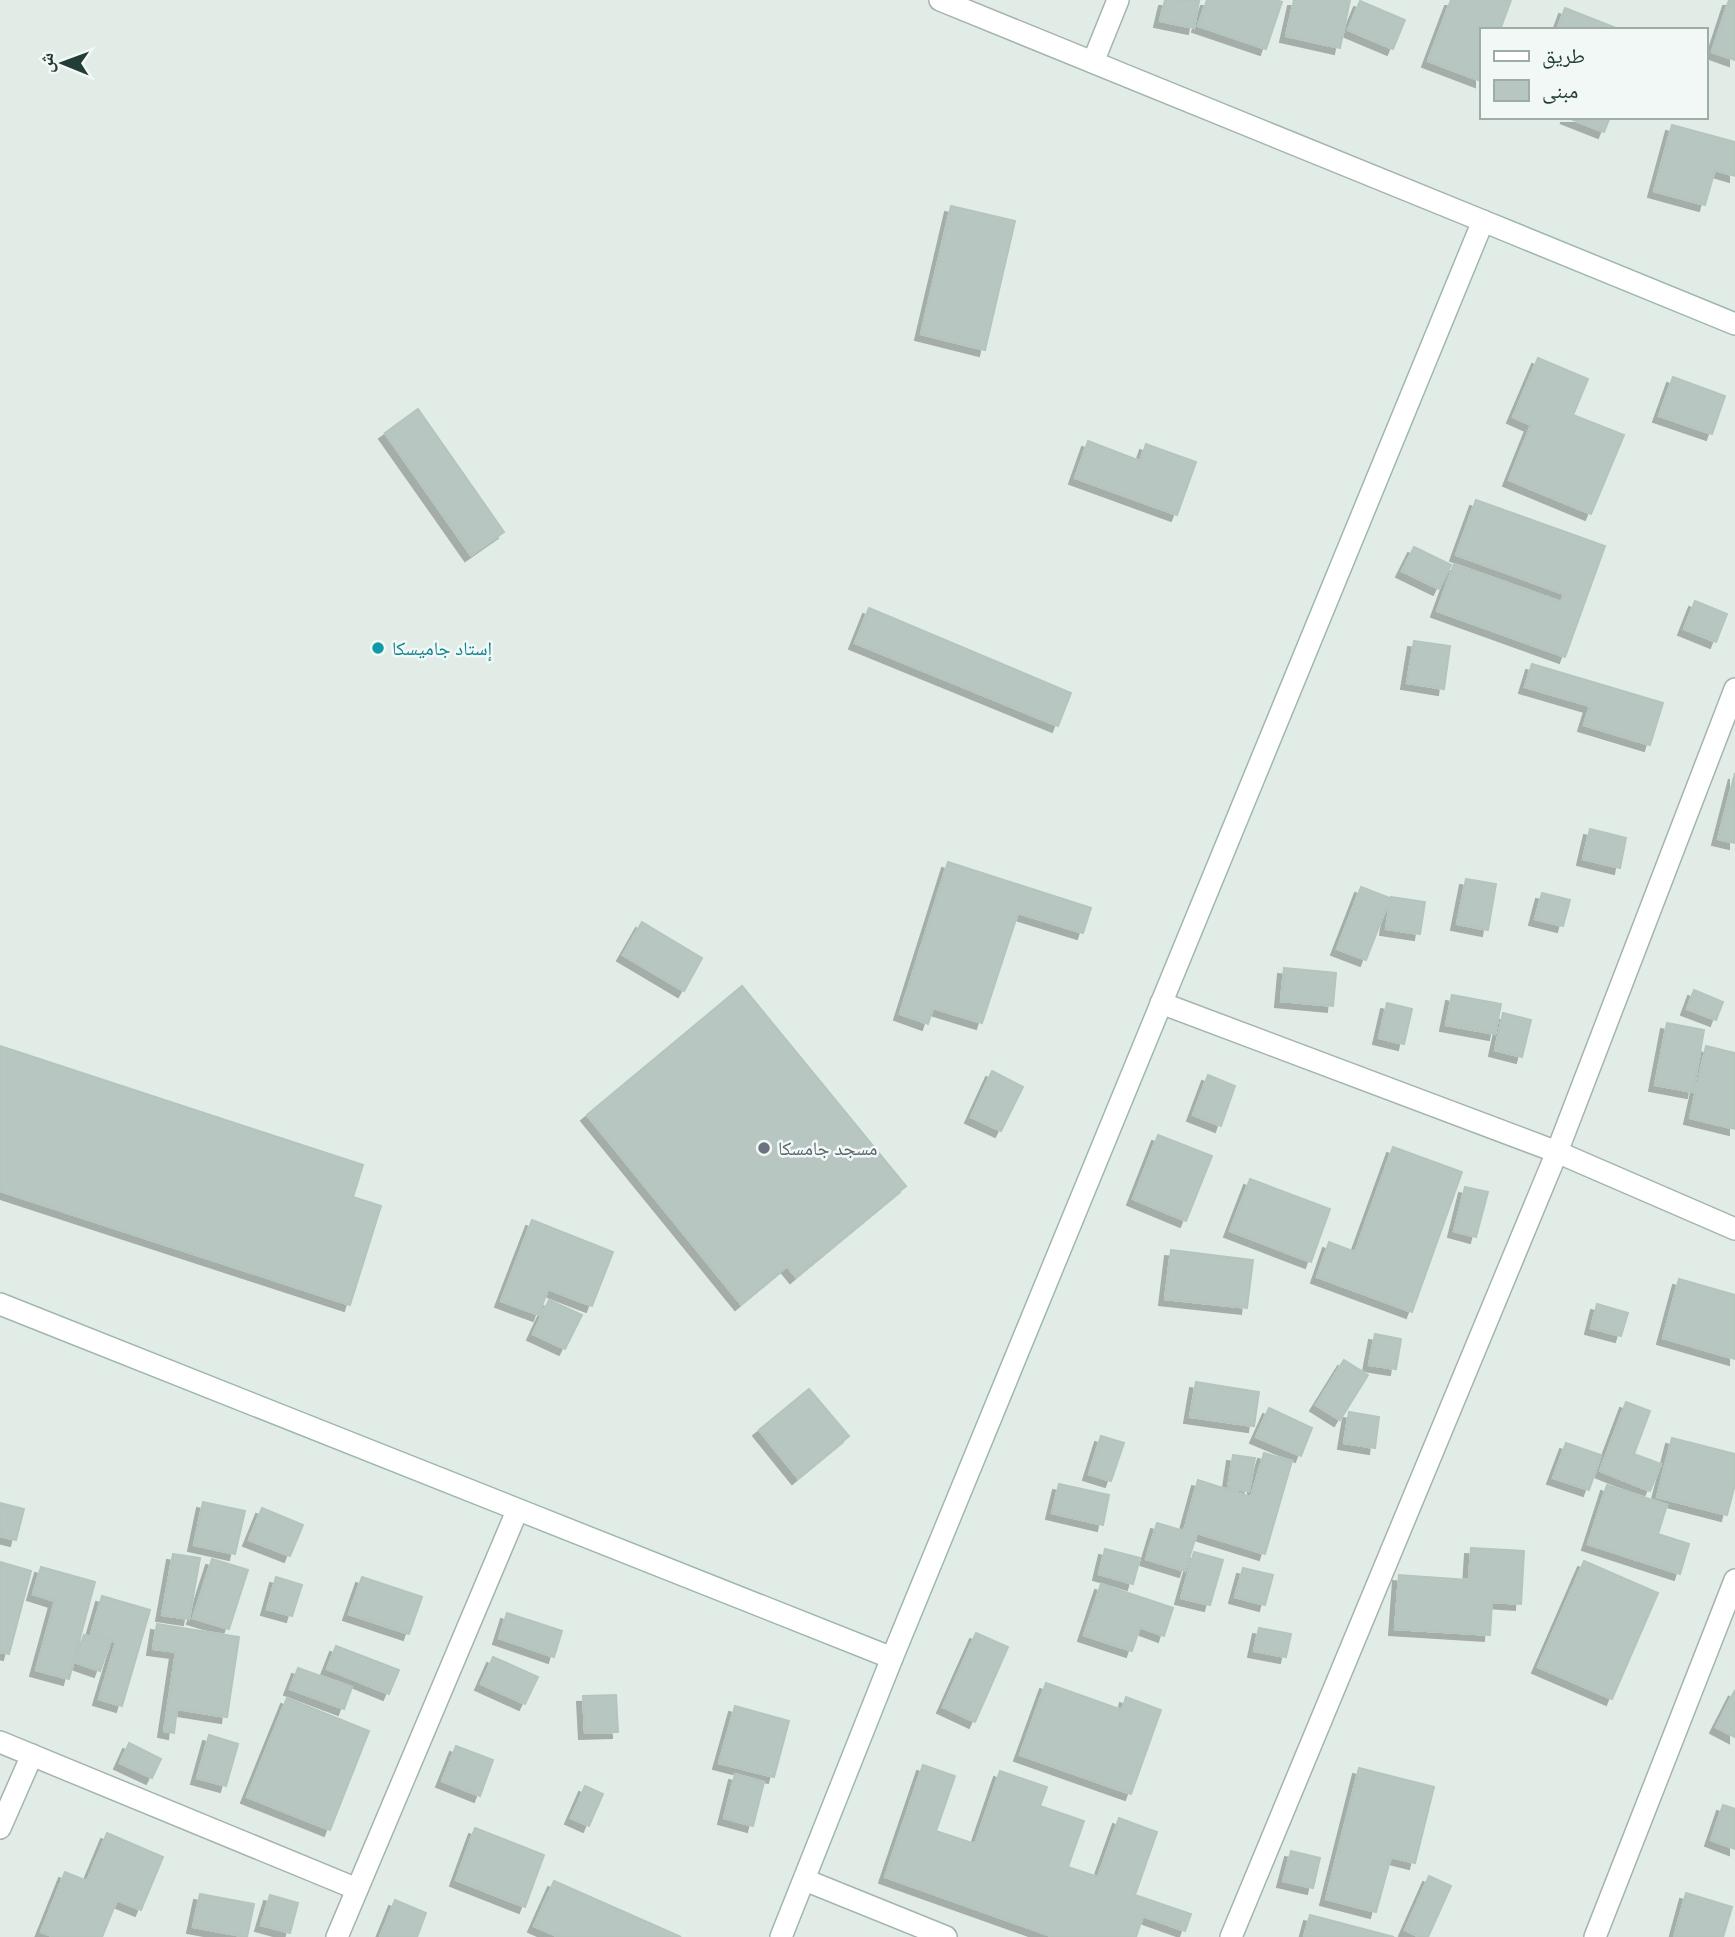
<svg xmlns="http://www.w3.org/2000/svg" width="1735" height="1937" font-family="Raleway,'Noto Naskh Arabic',sans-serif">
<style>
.building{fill:#b7c6c0;stroke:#b4c5be;stroke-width:2;filter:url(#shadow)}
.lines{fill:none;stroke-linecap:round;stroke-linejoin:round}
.street-casing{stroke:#a4b4ae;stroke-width:24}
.secondary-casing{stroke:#a0b7b0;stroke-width:24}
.street{stroke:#fff;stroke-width:21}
.secondary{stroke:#fff;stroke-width:21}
.culture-dot{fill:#0f9aa8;stroke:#f2f8f5;stroke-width:2.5}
.worship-dot{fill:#6b7280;stroke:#f2f8f5;stroke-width:2.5}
.labels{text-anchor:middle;stroke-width:5;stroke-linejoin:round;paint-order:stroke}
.culture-label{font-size:19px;fill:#0d838f;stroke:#f2f8f5;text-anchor:start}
.worship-label{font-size:19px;fill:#5b616d;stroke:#f2f8f5;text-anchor:start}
</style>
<defs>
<filter id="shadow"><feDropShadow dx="-6" dy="6" stdDeviation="0" flood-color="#0004"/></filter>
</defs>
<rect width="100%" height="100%" fill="#e1ece7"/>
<!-- building -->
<g class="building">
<path d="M1165,0L1199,1L1194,28L1160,21Z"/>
<path d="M1207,0H1276L1282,2L1266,49L1198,26Z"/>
<path d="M1294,0H1350L1340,48L1286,36Z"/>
<path d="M1451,0H1511L1500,30H1481V81L1428,61Z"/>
<path d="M1729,0H1735V60L1712,52Z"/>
<path d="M1360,1L1405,20L1393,49L1348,30Z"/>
<path d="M1565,8L1621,30H1557Z"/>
<path d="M1566,117H1610L1604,132Z"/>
<path d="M1672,125L1735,142V176L1715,170L1705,205L1654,191Z"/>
<path d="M951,206L1015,221L985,350L921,334Z"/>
<path d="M1538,358L1588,379L1573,415L1624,435L1591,514L1509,480L1531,425L1513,417Z"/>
<path d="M1673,377L1725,396L1712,434L1659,416Z"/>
<path d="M418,409L504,532L471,555L385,433Z"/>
<path d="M1088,441L1140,461L1146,444L1196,462L1177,515L1075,478Z"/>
<path d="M1476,500L1605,546L1565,657L1437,611L1454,564L1561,602L1564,594L1456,555Z"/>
<path d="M1414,547L1451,565L1439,589L1402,571Z"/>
<path d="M1695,601L1727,614L1716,642L1684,629Z"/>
<path d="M869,608L1071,693L1058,726L855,643Z"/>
<path d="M1414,641L1450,646L1444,689L1407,683Z"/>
<path d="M1532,664L1663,703L1650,745L1584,725L1590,706L1525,687Z"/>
<path d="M1735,773V843L1718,839Z"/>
<path d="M1590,829L1626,838L1620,868L1583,859Z"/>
<path d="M948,862L1091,908L1083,933L1018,913L982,1023L933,1008L928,1024L900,1014Z"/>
<path d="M1466,879L1496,884L1488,930L1457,924Z"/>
<path d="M1361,887L1390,898L1366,960L1337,949Z"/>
<path d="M1542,893L1570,900L1563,926L1535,919Z"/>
<path d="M1391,897L1425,902L1420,934L1386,929Z"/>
<path d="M642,922L702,958L684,991L623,955Z"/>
<path d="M1284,968L1336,973L1333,1006L1281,1001Z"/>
<path d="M742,986L906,1186L796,1277L787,1266L741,1304L587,1115Z"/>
<path d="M1694,990L1723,1002L1716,1020L1687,1009Z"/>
<path d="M1452,995L1501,1004L1495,1034L1446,1025Z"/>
<path d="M1387,1003L1412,1009L1404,1044L1379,1038Z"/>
<path d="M1503,1013L1531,1020L1522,1057L1495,1050Z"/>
<path d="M1667,1023L1704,1030L1693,1092L1655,1085Z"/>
<path d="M0,1046L363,1165L353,1197L381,1206L350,1305L0,1191Z"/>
<path d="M1706,1046L1735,1053V1129L1690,1118Z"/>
<path d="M992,1071L1023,1087L1001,1131L971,1117Z"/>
<path d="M1208,1075L1235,1086L1221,1126L1193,1115Z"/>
<path d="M1158,1135L1212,1156L1186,1221L1133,1199Z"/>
<path d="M1393,1147L1462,1172L1412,1312L1317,1277L1329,1242L1355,1252Z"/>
<path d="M1250,1179L1330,1209L1311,1262L1230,1231Z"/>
<path d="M1465,1187L1488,1192L1476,1237L1454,1231Z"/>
<path d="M532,1220L613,1252L592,1306L548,1289L539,1315L501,1301Z"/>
<path d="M1171,1250L1253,1260L1247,1308L1165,1299Z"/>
<path d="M1679,1279L1735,1295V1359L1663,1338Z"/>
<path d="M549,1300L582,1315L565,1349L533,1334Z"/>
<path d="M1597,1304L1628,1313L1621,1336L1591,1328Z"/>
<path d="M1375,1334L1401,1339L1396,1369L1369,1365Z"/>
<path d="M1344,1360L1368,1375L1340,1420L1316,1405Z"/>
<path d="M1196,1382L1259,1392L1254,1426L1190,1417Z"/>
<path d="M809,1389L849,1436L798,1478L759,1430Z"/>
<path d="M1626,1402L1650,1411L1634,1454L1661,1464L1650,1491L1600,1471Z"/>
<path d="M1269,1408L1312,1428L1301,1456L1256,1437Z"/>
<path d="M1349,1412L1379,1417L1375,1448L1344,1443Z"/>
<path d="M1101,1436L1124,1443L1111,1481L1089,1474Z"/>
<path d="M1672,1438L1735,1454V1484L1727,1515L1657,1497Z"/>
<path d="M1566,1443L1601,1455L1589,1490L1553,1478Z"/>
<path d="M1264,1453L1292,1461L1265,1554L1197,1533L1185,1571L1146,1559L1157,1523L1184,1531L1198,1480L1251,1497Z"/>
<path d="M1233,1455L1255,1458L1249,1491L1228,1488Z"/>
<path d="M1059,1484L1109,1495L1103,1525L1052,1513Z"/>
<path d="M1607,1485L1667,1505L1658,1534L1689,1544L1680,1574L1588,1544Z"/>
<path d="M203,1502L245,1511L235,1554L194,1545Z"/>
<path d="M0,1503L24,1509L16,1540L0,1536Z"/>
<path d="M262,1508L303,1525L290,1556L249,1540Z"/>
<path d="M1471,1548L1524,1551L1521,1604L1492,1602L1490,1635L1395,1629L1399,1575L1469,1580Z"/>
<path d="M1105,1549L1140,1558L1133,1584L1099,1574Z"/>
<path d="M1194,1552L1223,1560L1210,1605L1181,1598Z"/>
<path d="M173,1554L200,1558L189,1619L162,1615Z"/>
<path d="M212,1559L248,1570L229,1629L193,1618Z"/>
<path d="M1584,1561L1658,1593L1612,1699L1538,1667Z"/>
<path d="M0,1562L31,1571L9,1654L0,1652Z"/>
<path d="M41,1567L95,1582L69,1679L36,1670L55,1601L33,1594Z"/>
<path d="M1243,1568L1273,1575L1265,1605L1235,1597Z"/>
<path d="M276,1577L302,1585L292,1616L267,1609Z"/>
<path d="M362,1577L422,1597L409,1634L349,1614Z"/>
<path d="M1101,1584L1173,1608L1164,1636L1140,1627L1132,1651L1084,1635Z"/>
<path d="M102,1596L150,1610L122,1706L99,1699L116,1642L91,1634Z"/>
<path d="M507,1613L562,1631L554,1657L499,1638Z"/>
<path d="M157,1624L239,1637L227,1717L177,1709L174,1733L164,1731L176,1652L153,1649Z"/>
<path d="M1259,1628L1291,1634L1286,1657L1254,1651Z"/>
<path d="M976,1633L1008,1647L975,1722L943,1707Z"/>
<path d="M84,1635L110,1643L100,1671L74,1662Z"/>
<path d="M336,1646L399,1670L389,1694L327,1669Z"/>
<path d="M493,1657L538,1677L525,1704L481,1684Z"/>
<path d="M298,1668L352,1687L344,1709L290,1689Z"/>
<path d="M1046,1683L1122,1710L1126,1697L1161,1710L1131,1794L1020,1755Z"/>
<path d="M1735,1690V1737L1716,1727Z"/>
<path d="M616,1695L618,1732L585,1733L583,1696Z"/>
<path d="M287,1698L369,1731L330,1830L247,1797Z"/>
<path d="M735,1706L789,1721L774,1777L719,1763Z"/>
<path d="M209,1735L238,1744L226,1786L197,1778Z"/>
<path d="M129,1743L161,1759L152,1778L120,1763Z"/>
<path d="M456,1746L493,1760L480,1796L442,1781Z"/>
<path d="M923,1765L955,1776L936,1831L975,1844L1000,1771L1047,1787L1040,1806L1084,1821L1068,1867L1098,1877L1119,1818L1157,1832L1135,1895L1191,1914L1185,1931L1143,1916L1136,1937H1054L885,1877Z"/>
<path d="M1359,1768L1434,1787L1415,1863L1391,1857L1376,1912L1326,1899Z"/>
<path d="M735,1774L764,1782L753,1826L724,1818Z"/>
<path d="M585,1786L603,1794L589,1826L571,1818Z"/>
<path d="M1723,1805L1735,1809V1849L1711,1840Z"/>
<path d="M475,1828L544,1855L525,1907L456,1880Z"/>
<path d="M107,1833L163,1857L141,1910L117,1900L102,1937H54L41,1932L65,1872L87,1881Z"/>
<path d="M1291,1851L1320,1858L1313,1888L1283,1881Z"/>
<path d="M1429,1876L1451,1886L1428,1937H1420L1405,1930Z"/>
<path d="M554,1881L681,1937H559L534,1926Z"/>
<path d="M1686,1893L1732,1907L1723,1937H1674Z"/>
<path d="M200,1894L254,1904L247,1937L193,1927Z"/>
<path d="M270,1895L298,1903L290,1933L261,1925Z"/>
<path d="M395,1900L426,1913L417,1937H380Z"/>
<path d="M1310,1915L1394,1937H1304Z"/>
</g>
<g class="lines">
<defs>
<g id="street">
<path d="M940,0L1483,221"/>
<path d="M1093,62L1118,0"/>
<path d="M1161,1003L1557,1152L1735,1229"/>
<path d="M0,1742L357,1889"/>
<path d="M0,1828L32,1755"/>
<path d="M805,1880L946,1937"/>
<path d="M337,1937L517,1511"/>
<path d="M1231,1937L1557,1152L1735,689"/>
<path d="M1595,1937L1735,1580"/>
</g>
<g id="secondary">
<path d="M0,1304L892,1658"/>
<path d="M781,1937L892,1658L1483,221L1735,324"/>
</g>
</defs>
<!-- street casing -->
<use href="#street" class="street-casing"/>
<!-- secondary casing -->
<use href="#secondary" class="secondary-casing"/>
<!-- street -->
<use href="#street" class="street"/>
<!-- secondary -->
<use href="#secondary" class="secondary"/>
</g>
<!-- markers -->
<circle class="culture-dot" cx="378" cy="648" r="7"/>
<circle class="worship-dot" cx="764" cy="1148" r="7"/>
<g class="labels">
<!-- culture labels -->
<g class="culture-label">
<text x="392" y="655">إستاد جاميسكا</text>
</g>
<!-- worship labels -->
<g class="worship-label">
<text x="778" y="1155">مسجد جامسكا</text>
</g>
</g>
<!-- legend -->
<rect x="1480" y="28" width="228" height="91" fill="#f2f8f5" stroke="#9fada9" stroke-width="2"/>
<rect x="1494" y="51" width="35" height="10" fill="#ffffff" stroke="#9fada9" stroke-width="2"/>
<text x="1542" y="63" font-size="21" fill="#223c36">طريق</text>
<rect x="1494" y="80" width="35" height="21" fill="#b7c6c0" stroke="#9fada9" stroke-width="2"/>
<text x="1542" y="98" font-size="21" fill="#223c36">مبنى</text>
<!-- north arrow -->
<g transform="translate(63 63) rotate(271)" stroke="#f2f8f5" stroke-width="5" paint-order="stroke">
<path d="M0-5L12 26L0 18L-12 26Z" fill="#223c36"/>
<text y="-10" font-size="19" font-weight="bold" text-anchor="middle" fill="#223c36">ش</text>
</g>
</svg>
